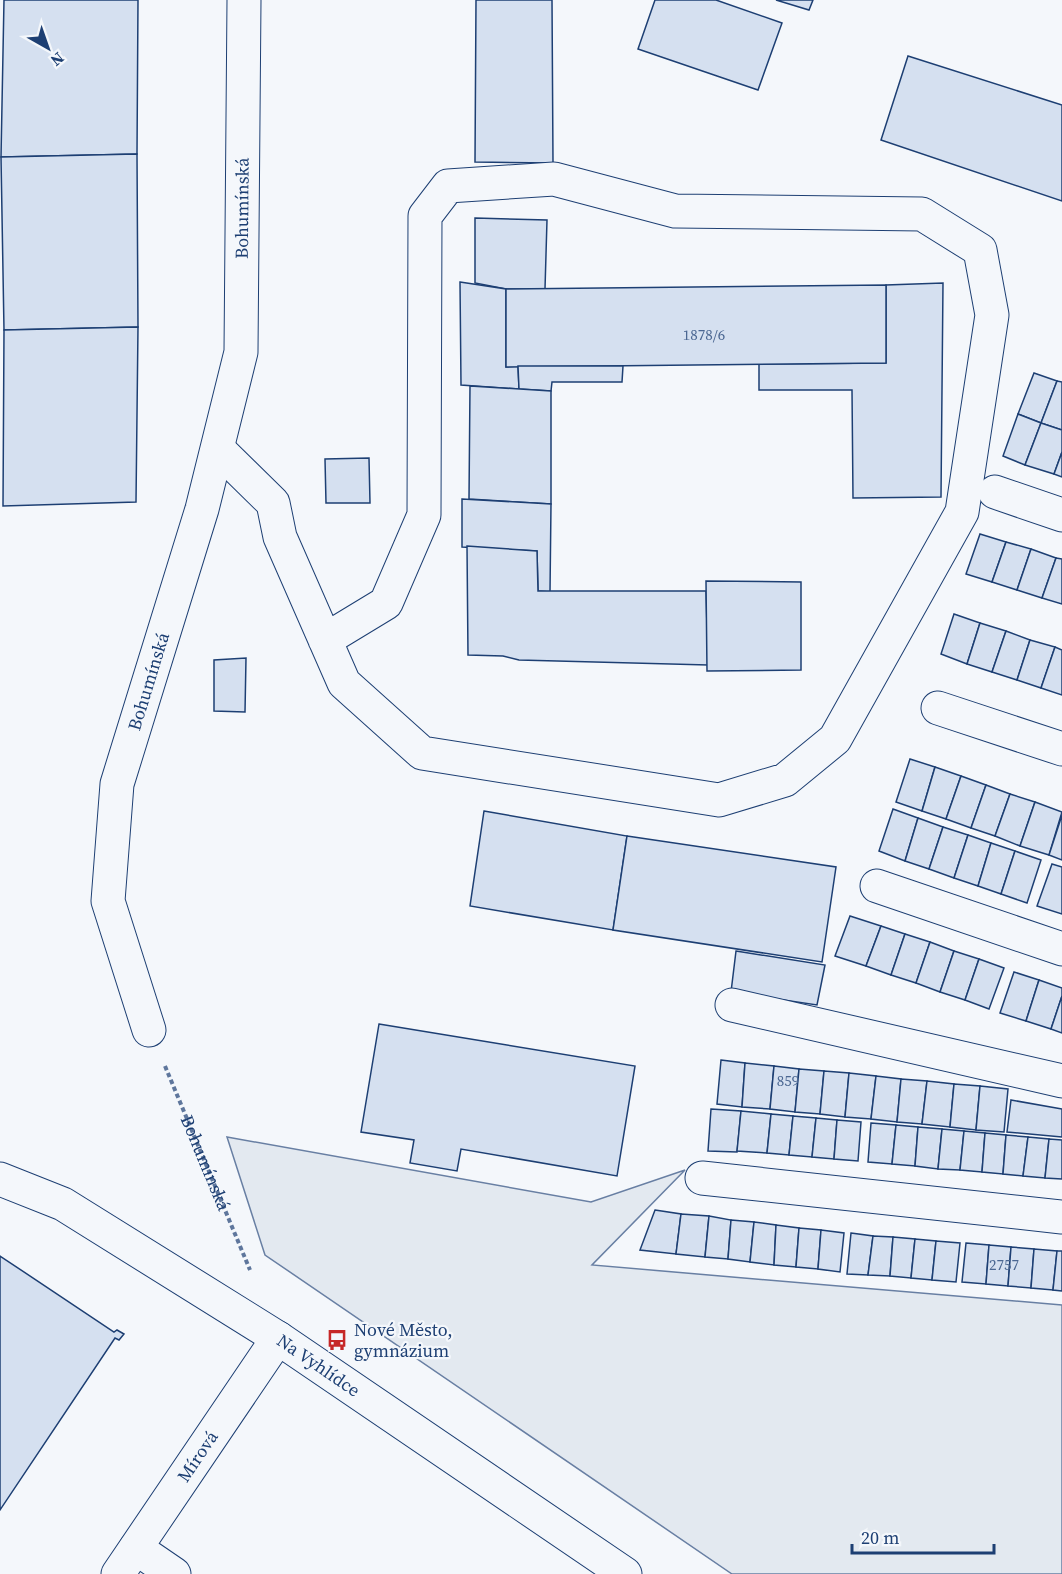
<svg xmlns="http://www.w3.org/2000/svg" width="1062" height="1574" font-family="'Source Serif 4',serif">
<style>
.green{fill:#e3e9f0;stroke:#687fa3;stroke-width:1.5}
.building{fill:#d5e0f0;stroke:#1d3f73;stroke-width:1.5}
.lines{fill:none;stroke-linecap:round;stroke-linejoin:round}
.minor-casing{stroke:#1d3f73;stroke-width:35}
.path{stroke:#5e769c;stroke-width:4;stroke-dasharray:4.5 3;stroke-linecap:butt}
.minor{stroke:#f4f7fb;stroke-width:33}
.labels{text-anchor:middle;stroke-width:4.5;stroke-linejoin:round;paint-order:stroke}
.number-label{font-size:15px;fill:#4b6792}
.street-label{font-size:18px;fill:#1d3f73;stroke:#f4f7fb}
.poi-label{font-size:18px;fill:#1d3f73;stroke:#f4f7fb;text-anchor:start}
</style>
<rect width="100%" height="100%" fill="#f4f7fb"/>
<!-- green -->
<path class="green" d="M227,1137L591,1202L685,1170L592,1265L1062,1305V1574H732L265,1255Z"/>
<!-- building -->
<g class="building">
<path d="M4,0H138L137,154L1,157Z"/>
<path d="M476,0H552L553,163L475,162Z"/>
<path d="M655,0H716L782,23L758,90L638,49Z"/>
<path d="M776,0H813L809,10Z"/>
<path d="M908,56L1062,105V201L881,140Z"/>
<path d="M137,154L138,327L4,330L1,157Z"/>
<path d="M475,218L547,220L545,289H506L475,283Z"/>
<path d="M460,282L506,289V367L518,366L519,389L461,385Z"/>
<path d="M943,283L941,497L853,498L852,390H759V364L886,363V285Z"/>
<path d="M886,285V363L506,367V289Z"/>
<path d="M138,327L136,502L3,506L4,330Z"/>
<path d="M518,366H623L622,382H552L551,391L519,389Z"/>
<path d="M1034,373L1057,381L1041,423L1018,414Z"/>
<path d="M1057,381L1062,382V430L1041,423Z"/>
<path d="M470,386L551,391V504L469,499Z"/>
<path d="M1018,414L1041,423L1025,465L1003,456Z"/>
<path d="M1041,423L1062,430V452L1054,474L1025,465Z"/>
<path d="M1062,452V477L1054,474Z"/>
<path d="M369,458L370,503H326L325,459Z"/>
<path d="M462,499L551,504L550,592L538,591L537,551L462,547Z"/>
<path d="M980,534L1006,542L992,582L966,574Z"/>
<path d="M1006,542L1031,549L1017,590L992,582Z"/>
<path d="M467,546L537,551L538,591H706L708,665L519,660L503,656L468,655Z"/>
<path d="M1031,549L1056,558L1042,598L1017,590Z"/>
<path d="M1056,558L1062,559V604L1042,598Z"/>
<path d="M706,581L801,582V670L707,671Z"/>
<path d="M954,614L980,623L967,664L941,654Z"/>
<path d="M980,623L1006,631L992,672L967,664Z"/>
<path d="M1006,631L1030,640L1017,680L992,672Z"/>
<path d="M1030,640L1055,647L1041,688L1017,680Z"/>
<path d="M1055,647L1062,650V695L1041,688Z"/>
<path d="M246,658L245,712L214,711V660Z"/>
<path d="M910,759L935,767L922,811L896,802Z"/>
<path d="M935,767L961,776L946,819L922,811Z"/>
<path d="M961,776L986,785L971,828L946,819Z"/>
<path d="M986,785L1010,794L995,836L971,828Z"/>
<path d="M1010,794L1035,802L1020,846L995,836Z"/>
<path d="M1035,802L1062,812L1049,855L1020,846Z"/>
<path d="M893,809L918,818L905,861L879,851Z"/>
<path d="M484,811L627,836L613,930L470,906Z"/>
<path d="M1062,815V860L1049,855Z"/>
<path d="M918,818L943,827L929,869L905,861Z"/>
<path d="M943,827L968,835L954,878L929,869Z"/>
<path d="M968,835L991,843L978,886L954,878Z"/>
<path d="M627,836L836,867L822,962L613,930Z"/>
<path d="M991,843L1015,851L1001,894L978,886Z"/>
<path d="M1015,851L1041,860L1027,903L1001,894Z"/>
<path d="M1052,864L1062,867V914L1037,906Z"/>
<path d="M850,916L881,926L866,966L835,956Z"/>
<path d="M881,926L905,934L891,975L866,966Z"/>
<path d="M905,934L930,942L916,983L891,975Z"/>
<path d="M930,942L954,951L940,992L916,983Z"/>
<path d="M736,951L825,965L817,1005L731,992Z"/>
<path d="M954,951L979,959L965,1000L940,992Z"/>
<path d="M979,959L1004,968L989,1009L965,1000Z"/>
<path d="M1014,972L1039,980L1026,1021L1000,1013Z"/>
<path d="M1039,980L1062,988V996L1051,1029L1026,1021Z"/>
<path d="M1062,996V1033L1051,1029Z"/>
<path d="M379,1024L635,1066L617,1176L461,1149L457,1171L410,1163L414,1140L361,1132Z"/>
<path d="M721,1060L745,1063L742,1107L717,1104Z"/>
<path d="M745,1063L774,1066L770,1109L742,1107Z"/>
<path d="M774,1066L799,1069L795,1112L770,1109Z"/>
<path d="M799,1069L824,1071L820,1114L795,1112Z"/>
<path d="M824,1071L849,1073L845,1117L820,1114Z"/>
<path d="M849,1073L876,1076L871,1119L845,1117Z"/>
<path d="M876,1076L901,1079L897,1122L871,1119Z"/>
<path d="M901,1079L927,1081L922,1124L897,1122Z"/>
<path d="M927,1081L954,1084L950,1127L922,1124Z"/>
<path d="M954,1084L980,1086L976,1130L950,1127Z"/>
<path d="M980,1086L1008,1089L1004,1132L976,1130Z"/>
<path d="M1011,1100L1062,1109V1137L1007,1132Z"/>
<path d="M711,1109L741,1111L737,1152L708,1151Z"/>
<path d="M741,1111L771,1114L767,1153L737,1151Z"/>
<path d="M771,1114L793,1116L789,1155L767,1153Z"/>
<path d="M793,1116L816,1118L812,1157L789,1155Z"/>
<path d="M816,1118L837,1120L834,1159L812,1157Z"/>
<path d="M837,1120L861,1122L858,1161L834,1159Z"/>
<path d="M871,1123L896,1125L892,1164L868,1162Z"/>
<path d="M896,1125L918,1127L915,1166L892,1164Z"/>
<path d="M918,1127L942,1129L938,1169L915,1166Z"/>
<path d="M942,1129L964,1131L960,1170L938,1169Z"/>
<path d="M964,1131L985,1133L982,1172L960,1170Z"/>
<path d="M985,1133L1006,1135L1003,1174L982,1172Z"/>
<path d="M1006,1135L1028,1137L1023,1176L1003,1174Z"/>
<path d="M1028,1137L1049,1139L1045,1178L1023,1176Z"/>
<path d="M1049,1139L1062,1140V1179L1045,1178Z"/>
<path d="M655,1210L681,1214L676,1254L640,1250Z"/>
<path d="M681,1214L709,1216L705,1257L676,1254Z"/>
<path d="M709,1216L731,1220L728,1259L705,1257Z"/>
<path d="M731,1220L754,1222L750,1262L728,1259Z"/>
<path d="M754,1222L776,1225L774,1265L750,1262Z"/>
<path d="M776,1225L799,1228L796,1267L774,1265Z"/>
<path d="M799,1228L821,1230L818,1269L796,1267Z"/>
<path d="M821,1230L844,1233L840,1272L818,1269Z"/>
<path d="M851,1233L873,1236L868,1275L847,1274Z"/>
<path d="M873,1236L893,1237L890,1276L868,1275Z"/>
<path d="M893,1237L915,1239L911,1278L890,1276Z"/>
<path d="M915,1239L936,1241L932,1280L911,1278Z"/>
<path d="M936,1241L960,1243L956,1282L932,1280Z"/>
<path d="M966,1243L989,1245L986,1284L962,1282Z"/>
<path d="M989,1245L1011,1247L1008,1286L986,1284Z"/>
<path d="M1011,1247L1034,1249L1031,1288L1008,1286Z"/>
<path d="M1034,1249L1057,1251L1053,1290L1031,1288Z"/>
<path d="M1057,1251H1062V1291L1053,1290Z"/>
<path d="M0,1256L114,1332L117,1330L124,1334L119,1340L115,1338L0,1510Z"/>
</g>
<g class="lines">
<defs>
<g id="minor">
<path d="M218,449L273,503L280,537L344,683L422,753L719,800L785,780L835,739L962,512L992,315L980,250L922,214L675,211L554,179L448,186L425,216L424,515L386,603L325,640"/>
<path d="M995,492L1062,515"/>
<path d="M938,708L1062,749"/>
<path d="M877,886L1062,949"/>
<path d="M732,1005L1062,1081"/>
<path id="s2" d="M149,1030L108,901L117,784L202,509L241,352L244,0"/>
<path d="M702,1178L1062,1217"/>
<path id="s3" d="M0,1179L63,1204L278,1338L625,1574"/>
<path d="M136,1548L174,1574"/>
<path id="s4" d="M118,1574L278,1338"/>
</g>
</defs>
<!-- minor casing -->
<use href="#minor" class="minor-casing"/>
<!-- path -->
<path class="path" id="s1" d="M165,1066L250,1270"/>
<!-- minor -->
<use href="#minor" class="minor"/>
</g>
<!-- icons -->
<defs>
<symbol id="bus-bare" viewBox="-9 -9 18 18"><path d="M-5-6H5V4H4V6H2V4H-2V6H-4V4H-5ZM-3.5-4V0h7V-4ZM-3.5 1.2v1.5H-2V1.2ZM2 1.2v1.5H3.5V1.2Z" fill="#c62828" stroke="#f4f7fb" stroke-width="2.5" paint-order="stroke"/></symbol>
</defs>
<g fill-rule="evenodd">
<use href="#bus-bare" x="322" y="1325" width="30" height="30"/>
</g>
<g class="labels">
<!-- number labels -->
<g class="number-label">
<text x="704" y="340">1878/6</text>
<text x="788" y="1086">859</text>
<text x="1004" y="1270">2757</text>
</g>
<!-- street labels -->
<g class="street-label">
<text dy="6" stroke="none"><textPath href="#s2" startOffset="846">Bohumínská</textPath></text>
<text dy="6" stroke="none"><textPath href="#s2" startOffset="360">Bohumínská</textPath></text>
<text dy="6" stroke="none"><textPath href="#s1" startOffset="105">Bohumínská</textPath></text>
<text dy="6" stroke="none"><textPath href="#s3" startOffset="370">Na Vyhlídce</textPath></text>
<text dy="6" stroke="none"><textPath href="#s4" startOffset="142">Mírová</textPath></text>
</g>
<!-- poi labels -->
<g class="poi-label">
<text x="354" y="1336">Nové Město,<tspan x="354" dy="21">gymnázium</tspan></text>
</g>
</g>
<!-- north arrow -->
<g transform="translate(48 48) rotate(140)" stroke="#f4f7fb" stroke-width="4.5" paint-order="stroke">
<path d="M0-4.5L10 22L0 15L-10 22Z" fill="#1d3f73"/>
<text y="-9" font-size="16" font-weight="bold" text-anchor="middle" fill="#1d3f73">N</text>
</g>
<!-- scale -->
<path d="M852 1544v9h142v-9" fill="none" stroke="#1d3f73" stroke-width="3"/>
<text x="861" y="1544" font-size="18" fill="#1d3f73" stroke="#f4f7fb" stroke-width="4.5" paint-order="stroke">20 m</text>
</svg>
